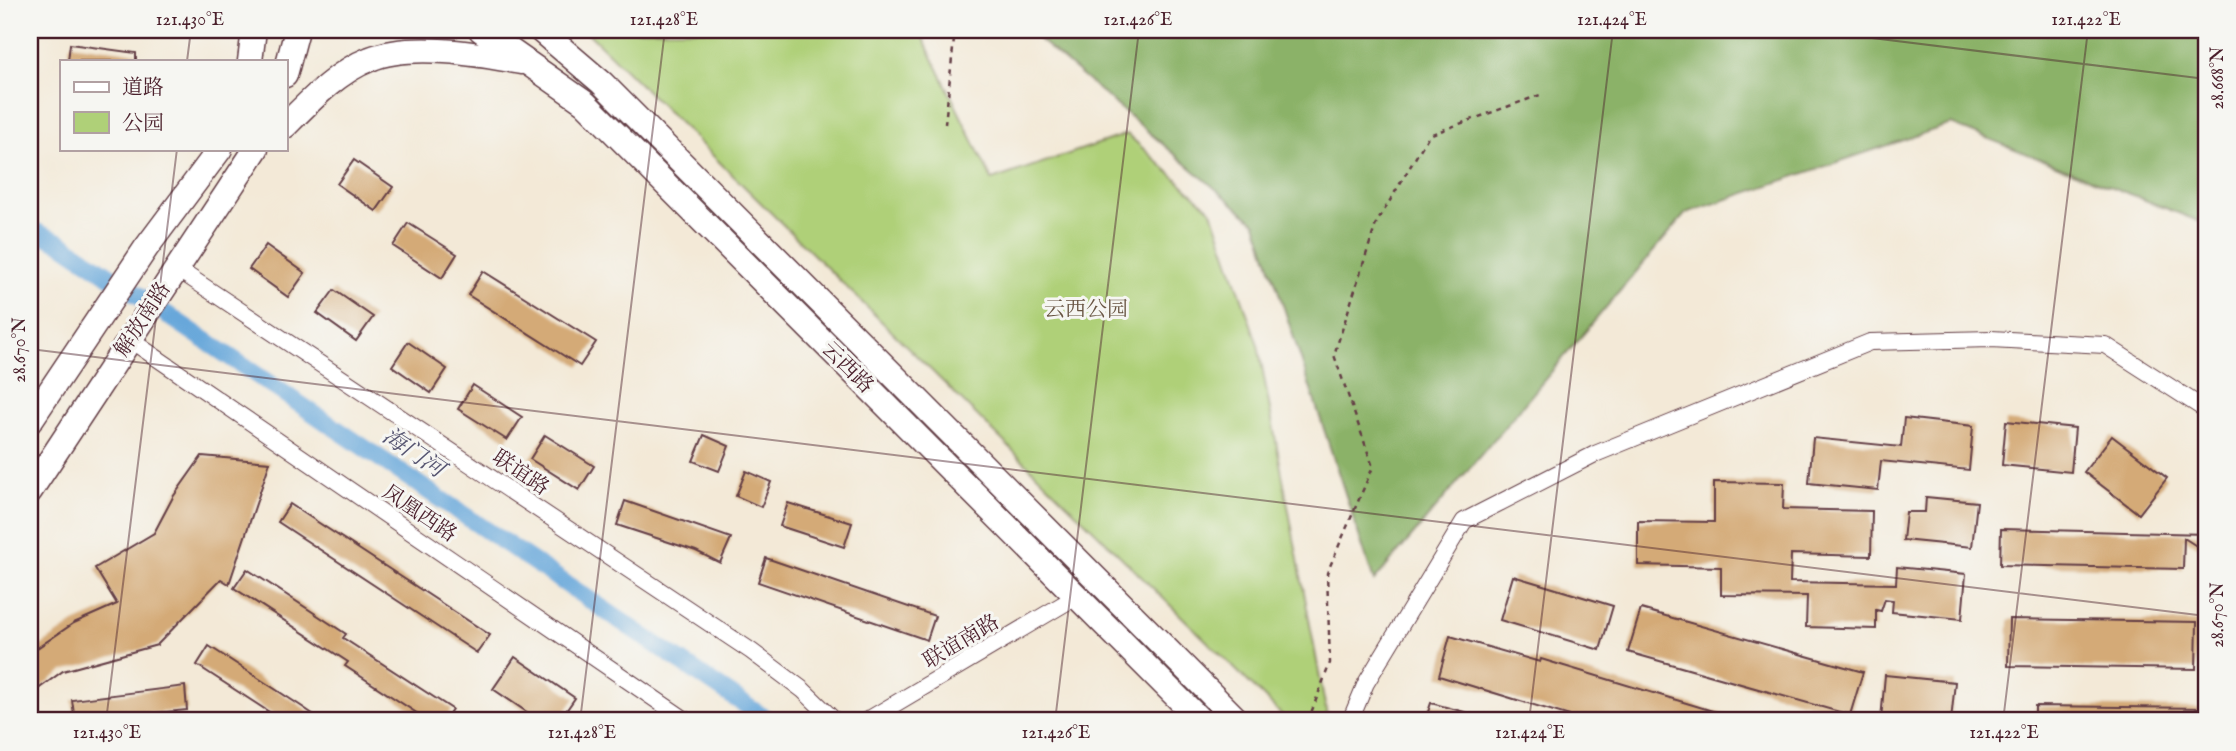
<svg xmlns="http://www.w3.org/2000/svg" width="2236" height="751" font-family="'IM FELL English','Noto Serif SC',serif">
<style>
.green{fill:#afd078;stroke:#7c7852;stroke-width:2}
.forest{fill:#8bb268;stroke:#6a684a;stroke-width:2}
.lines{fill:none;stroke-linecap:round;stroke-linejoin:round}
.canal{stroke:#67a7da;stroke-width:18}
.building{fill:#d4aa77}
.minor-casing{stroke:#633d45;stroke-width:18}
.primary-casing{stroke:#633d45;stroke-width:27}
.path{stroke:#633d45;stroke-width:2.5;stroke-dasharray:5 5;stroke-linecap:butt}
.minor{stroke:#fff;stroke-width:16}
.primary{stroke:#fff;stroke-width:24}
.ticks{fill:none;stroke:#4a1f2b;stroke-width:2;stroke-opacity:0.45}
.labels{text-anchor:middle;stroke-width:6;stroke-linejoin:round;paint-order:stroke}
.park-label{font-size:21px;fill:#685442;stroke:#f6f6f2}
.street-label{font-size:21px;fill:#4a1f2b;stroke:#f6f6f2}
.water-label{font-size:23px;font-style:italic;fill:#565571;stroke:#f6f6f2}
.neatline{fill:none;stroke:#4a1f2b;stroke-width:2.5}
.ticks-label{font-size:18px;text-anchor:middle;fill:#4a1f2b}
</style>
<rect width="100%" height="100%" fill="#f6f6f2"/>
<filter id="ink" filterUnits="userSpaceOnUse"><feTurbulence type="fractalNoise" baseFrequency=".0143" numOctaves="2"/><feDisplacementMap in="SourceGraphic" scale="14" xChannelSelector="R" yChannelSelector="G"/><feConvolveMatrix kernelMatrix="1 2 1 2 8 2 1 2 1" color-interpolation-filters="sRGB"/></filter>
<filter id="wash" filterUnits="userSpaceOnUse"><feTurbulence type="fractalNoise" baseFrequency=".00686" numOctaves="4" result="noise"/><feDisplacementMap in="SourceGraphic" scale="28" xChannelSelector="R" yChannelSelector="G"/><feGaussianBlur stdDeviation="1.57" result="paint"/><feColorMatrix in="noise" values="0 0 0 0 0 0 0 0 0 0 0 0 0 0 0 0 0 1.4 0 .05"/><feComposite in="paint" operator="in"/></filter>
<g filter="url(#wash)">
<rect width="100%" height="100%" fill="#f3e9d7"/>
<!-- green -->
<path class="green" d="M585,30H919L992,180L1127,134L1212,211L1258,345L1328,721H1288Z"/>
<!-- forest -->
<path class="forest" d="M1028,30H2206V224L1951,124L1686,213L1374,581L1256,223Z"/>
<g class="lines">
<!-- canal -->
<path class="canal" d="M30,229L61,243L769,721"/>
</g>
<g id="blocks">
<!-- building -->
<g class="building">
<path d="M70,44L136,53V61H68Z"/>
<path d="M354,160L393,187L376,211L337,184Z"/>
<path d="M408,223L457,254L442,278L393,246Z"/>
<path d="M266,245L305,273L288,297L249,269Z"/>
<path d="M483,271L596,342L580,366L468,295Z"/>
<path d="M334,290L373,317L356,341L317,313Z"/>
<path d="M408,342L447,369L431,393L392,366Z"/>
<path d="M473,385L522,417L507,440L458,409Z"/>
<path d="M1904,418L1973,426L1969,470L1881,461L1878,490L1809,483L1813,438L1901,447Z"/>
<path d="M2006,421L2075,428L2071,472L2002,465Z"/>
<path d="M545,435L594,466L579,490L530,459Z"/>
<path d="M704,435L729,446L719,471L693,461Z"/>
<path d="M2112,436L2167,478L2139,514L2084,472Z"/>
<path d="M202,456L270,462L229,584L221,579L157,645L63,671L30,695V653L74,623L117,604L95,568L154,533L173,497Z"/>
<path d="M746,471L771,482L761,507L736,496Z"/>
<path d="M1714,482L1784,483L1783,509L1872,511L1871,556L1791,554L1790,582L1896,584L1897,567L1966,574L1962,619L1892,612L1893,600L1885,599L1881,611L1876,610V629L1806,627L1807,596L1721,595V567L1638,565V521L1714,522Z"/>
<path d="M1926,497L1977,502L1972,547L1903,540L1906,512H1925Z"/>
<path d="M625,501L731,538L720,563L696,551L617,525Z"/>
<path d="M788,503L852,523L844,547L780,526Z"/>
<path d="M290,504L490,635L477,653L278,522Z"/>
<path d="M2001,529L2206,534V552L2184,538L2183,569L2000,565Z"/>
<path d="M766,558L935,616L927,640L758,582Z"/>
<path d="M247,569L346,634L343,638L452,709L444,721H429L345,666L348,662L234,588Z"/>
<path d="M1513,576L1613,606L1600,650L1500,620Z"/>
<path d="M1641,609L1863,672L1850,715L1628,652Z"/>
<path d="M2009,619L2197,622L2196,669L2008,666Z"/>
<path d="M1450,636L1540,662L1541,659L1736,718V721H1586L1439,676Z"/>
<path d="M209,646L301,706L323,721H283L197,665Z"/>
<path d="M515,657L575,698L559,721H540L493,689Z"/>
<path d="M1885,675L1955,682L1951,721L1881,720Z"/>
<path d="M185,686L187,710L75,721L72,700Z"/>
<path d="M1431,703L1483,717L1482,721H1425Z"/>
<path d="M2035,706L2206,708V721H2035Z"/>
</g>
</g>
</g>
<g filter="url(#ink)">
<use href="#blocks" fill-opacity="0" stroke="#633d45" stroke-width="2"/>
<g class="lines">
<defs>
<g id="minor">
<path d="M176,268L751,651L803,690L835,721"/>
<path d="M129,339L687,721"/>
<path d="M866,721L1077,596"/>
<path d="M1350,721L1366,683L1464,521L1595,454L1870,342L1991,339L2105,345L2206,410"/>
</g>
<g id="primary">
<path d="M481,30L585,103L1201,721"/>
<path d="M540,30L602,83L1238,721"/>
<path d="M250,61L254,30"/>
<path d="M285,75L297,30"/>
<path d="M285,126C310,101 337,72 370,59C410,42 479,54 521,62"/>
<path d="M30,421L146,248L220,149"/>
<path d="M30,491L256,149"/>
</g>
</defs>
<!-- minor casing -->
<use href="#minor" class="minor-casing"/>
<!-- primary casing -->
<use href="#primary" class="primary-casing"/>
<!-- path -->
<g class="path">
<path d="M945,124L955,30"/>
<path d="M1308,721L1330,663L1327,573L1373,467L1334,355L1376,224L1429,135L1540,95"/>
</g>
<!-- minor -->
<use href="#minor" class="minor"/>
<!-- primary -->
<use href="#primary" class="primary"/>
</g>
</g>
<!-- ticks -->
<path class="ticks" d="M1807,30L2206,79M187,61L191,30M30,349L2206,616M106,721L177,149M580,721L665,30M1055,721L1139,30M1529,721L1613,30M2003,721L2088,30"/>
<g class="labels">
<!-- park labels -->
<g class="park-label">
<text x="1086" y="316">云西公园</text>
</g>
<!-- street labels -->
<g class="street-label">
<text transform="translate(142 319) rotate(-57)" y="7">解放南路</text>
<text transform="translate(848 367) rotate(45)" y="7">云西路</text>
<text transform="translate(521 472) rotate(34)" y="7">联谊路</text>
<text transform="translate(420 513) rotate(34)" y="7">凤凰西路</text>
<text transform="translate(961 641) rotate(-31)" y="7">联谊南路</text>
</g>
<!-- water labels -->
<g class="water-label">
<text transform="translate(414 452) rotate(34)" y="8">海门河</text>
</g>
</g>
<!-- margin -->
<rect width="2236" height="751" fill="none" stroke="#f6f6f2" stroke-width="77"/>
<!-- legend -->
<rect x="60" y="60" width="228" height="91" fill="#f6f6f2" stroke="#b1a0a2" stroke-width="2"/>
<rect x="74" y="82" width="35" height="10" fill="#ffffff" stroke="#b1a0a2" stroke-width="2"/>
<text x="122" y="94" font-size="21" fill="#4a1f2b">道路</text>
<rect x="74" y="112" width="35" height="21" fill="#afd078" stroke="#b1a0a2" stroke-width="2"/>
<text x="122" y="130" font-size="21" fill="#4a1f2b">公园</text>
<rect x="38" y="38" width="2160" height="674" class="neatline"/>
<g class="ticks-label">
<text x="190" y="25">121.430°E</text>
<text x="664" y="25">121.428°E</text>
<text x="1138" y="25">121.426°E</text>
<text x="1612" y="25">121.424°E</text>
<text x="2086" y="25">121.422°E</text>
<text transform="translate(2217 78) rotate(-90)" y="6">28.668°N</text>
<text transform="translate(19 350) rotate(-90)" y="6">28.670°N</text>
<text transform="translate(2217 615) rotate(-90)" y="6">28.670°N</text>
<text x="107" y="738">121.430°E</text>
<text x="582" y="738">121.428°E</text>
<text x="1056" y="738">121.426°E</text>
<text x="1530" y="738">121.424°E</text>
<text x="2004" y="738">121.422°E</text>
</g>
</svg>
